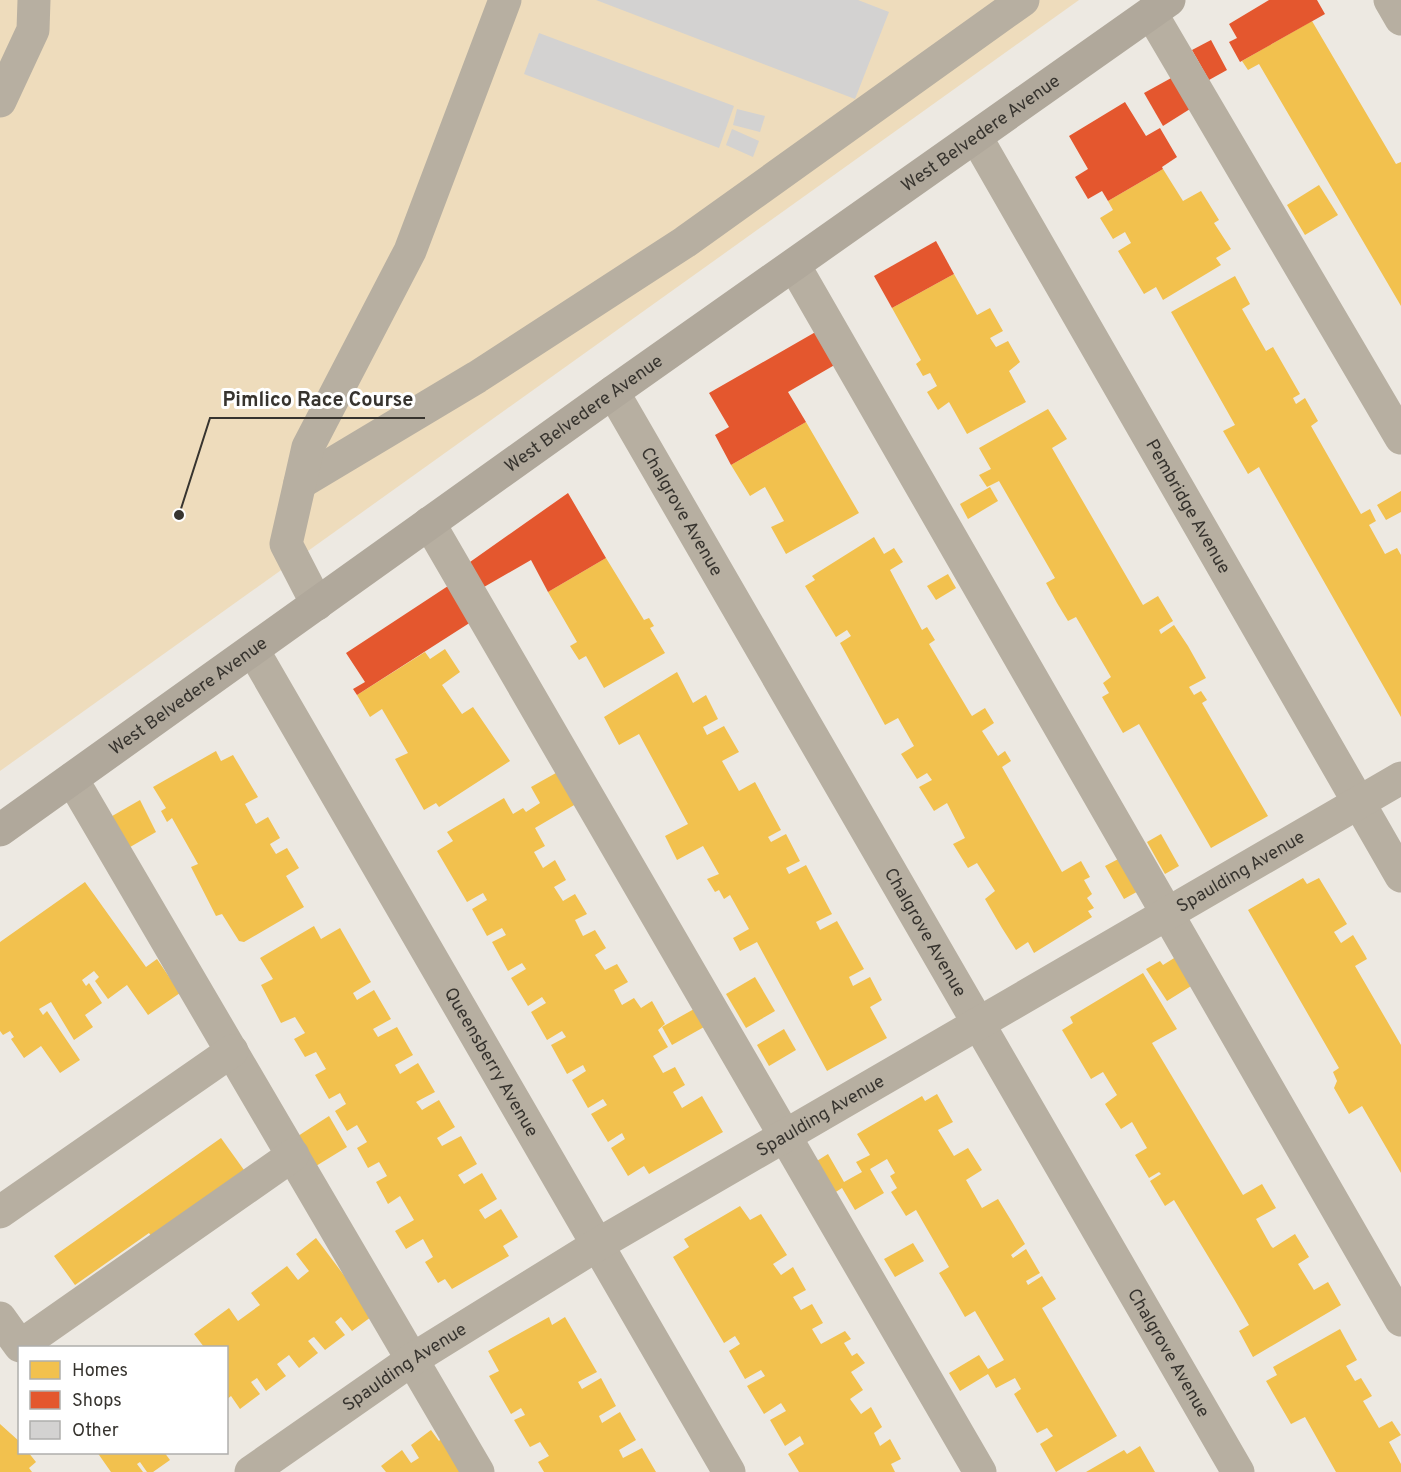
<svg xmlns="http://www.w3.org/2000/svg" width="1401" height="1472" font-family="Overpass,sans-serif">
<style>
.green{fill:#eedcbc}
.homes{fill:#f2c14e}
.shops{fill:#e4572e}
.building{fill:#d3d2d1}
.lines{fill:none;stroke-linecap:round;stroke-linejoin:round}
.minor{stroke:#b7afa1;stroke-width:33}
.major{stroke:#b0a89b;stroke-width:33}
.labels{text-anchor:middle;stroke-width:6;stroke-linejoin:round;paint-order:stroke}
.street-label{font-size:18px;fill:#37342f;stroke:#fff}
.leader{fill:none;stroke:#37342f;stroke-width:2}
.callout-dot{fill:#37342f;stroke:#fff;stroke-width:2}
.callout-label{font-size:20px;text-anchor:middle;font-weight:bold;fill:#37342f;stroke:#fff;stroke-width:6;stroke-linejoin:round;paint-order:stroke}
</style>
<rect width="100%" height="100%" fill="#ede9e2"/>
<!-- green -->
<path class="green" d="M0,0H1079L0,771Z"/>
<!-- homes -->
<g class="homes">
<path d="M1312,21L1396,164L1401,162V306L1259,64L1248,70L1242,61Z"/>
<path d="M1163,169L1183,201L1201,191L1219,220L1214,223L1231,249L1216,258L1221,265L1163,300L1156,287L1144,294L1118,251L1131,243L1125,232L1113,239L1100,218L1113,210L1108,201Z"/>
<path d="M1319,185L1338,215L1305,235L1287,205Z"/>
<path d="M954,274L977,315L990,308L1003,331L990,338L996,347L1008,341L1020,362L1009,371L1026,402L967,434L949,402L938,410L927,392L937,386L930,373L923,376L916,364L921,360L892,308Z"/>
<path d="M1235,276L1250,304L1242,309L1266,351L1273,347L1300,394L1293,398L1296,404L1305,398L1318,421L1311,426L1361,514L1370,509L1376,521L1369,525L1385,554L1397,548L1401,555V717L1261,471L1259,467L1248,474L1223,431L1235,425L1171,312Z"/>
<path d="M1048,409L1067,439L1052,448L1143,605L1158,596L1173,621L1159,630L1161,634L1174,625L1188,646L1206,678L1189,687L1194,695L1201,691L1207,700L1202,703L1268,816L1211,848L1139,724L1123,733L1102,697L1109,693L1103,683L1111,677L1076,617L1068,621L1057,603L1046,583L1055,578L999,481L987,487L979,475L991,469L979,448Z"/>
<path d="M806,422L859,513L786,554L771,527L784,521L765,487L750,496L731,465Z"/>
<path d="M990,487L998,501L968,519L960,504Z"/>
<path d="M1401,491V512L1386,520L1377,505Z"/>
<path d="M874,537L884,554L894,548L903,562L890,570L922,630L927,627L935,640L929,644L970,713L972,716L985,708L994,723L982,731L998,756L1005,751L1011,761L1002,767L1062,872L1081,861L1090,877L1084,880L1092,894L1087,898L1094,908L1088,911L1092,917L1034,953L1028,942L1016,950L1002,928L985,899L995,891L977,863L968,868L953,844L965,838L947,803L934,811L919,787L932,780L927,773L917,779L901,754L914,746L898,718L885,725L840,643L851,636L847,630L836,637L805,586L815,580L812,576Z"/>
<path d="M606,558L644,620L649,618L654,626L650,628L665,653L604,688L586,656L579,660L570,646L577,642L548,592Z"/>
<path d="M948,574L956,588L936,600L927,586Z"/>
<path d="M445,649L460,672L442,685L462,714L473,707L510,761L439,807L436,803L424,810L395,759L408,753L405,748L382,709L370,717L357,695L425,652L430,659Z"/>
<path d="M677,672L693,703L706,695L718,719L703,727L707,735L724,726L739,752L722,761L739,791L755,782L781,830L768,837L771,842L786,834L800,861L786,868L789,874L806,865L832,914L816,922L820,930L837,921L864,969L849,977L853,986L870,977L882,1000L870,1007L887,1038L827,1071L757,942L740,951L733,938L749,929L730,895L724,899L719,890L715,892L707,879L719,874L703,846L677,860L665,836L688,824L639,734L619,745L604,717Z"/>
<path d="M216,751L221,761L233,755L258,797L245,804L256,824L268,817L280,838L270,844L271,846L276,854L287,848L299,868L286,876L304,907L244,942L239,941L222,914L216,916L191,867L198,864L172,818L167,822L161,811L166,808L153,787Z"/>
<path d="M563,769L581,801L535,828L545,846L534,852L543,868L555,860L566,880L554,887L563,901L575,894L587,914L575,920L583,936L595,930L606,948L595,955L605,970L617,964L628,982L614,990L622,1005L634,998L641,1008L652,1001L665,1024L658,1030L668,1047L653,1056L663,1073L675,1067L685,1085L673,1092L682,1108L702,1096L723,1132L649,1174L644,1166L628,1176L611,1148L625,1139L622,1133L608,1142L591,1114L607,1105L603,1099L588,1108L572,1080L586,1071L583,1065L567,1074L551,1045L566,1037L562,1031L547,1040L531,1012L546,1003L542,997L528,1006L511,978L526,969L522,963L508,971L492,942L506,935L502,928L487,936L472,909L487,900L483,893L467,902L437,851L453,841L447,832L504,798L513,814L523,808L526,812L540,803L531,787Z"/>
<path d="M140,800L156,832L125,850L107,819Z"/>
<path d="M1161,834L1179,866L1165,874L1147,842Z"/>
<path d="M1124,856L1142,889L1124,899L1105,866Z"/>
<path d="M1303,878L1307,884L1319,878L1347,924L1334,932L1341,943L1353,935L1365,955L1367,959L1355,966L1401,1045V1173L1362,1106L1349,1114L1334,1088L1337,1081L1333,1072L1339,1068L1248,910Z"/>
<path d="M85,882L146,967L157,959L180,993L148,1015L127,985L108,999L95,981L99,977L94,971L82,980L86,986L89,983L102,1003L85,1015L93,1027L74,1040L51,1002L39,1009L43,1015L47,1011L80,1060L60,1073L41,1046L24,1058L11,1039L14,1037L10,1031L3,1035L0,1031V942Z"/>
<path d="M314,926L321,939L340,928L371,982L353,993L357,1000L374,990L391,1019L373,1029L378,1037L397,1027L413,1055L395,1065L400,1074L418,1063L435,1092L416,1102L422,1110L439,1100L455,1127L437,1138L442,1146L461,1136L477,1164L458,1175L464,1184L482,1173L497,1199L479,1210L485,1219L501,1209L518,1237L503,1246L509,1256L452,1289L445,1279L438,1283L425,1262L433,1257L423,1239L406,1249L395,1231L414,1220L400,1196L388,1204L376,1182L387,1176L379,1162L368,1168L357,1148L367,1142L357,1125L347,1131L335,1111L346,1104L340,1093L329,1099L315,1075L326,1069L316,1052L305,1057L294,1039L305,1033L295,1017L281,1023L261,985L273,979L260,958Z"/>
<path d="M1179,955L1196,983L1167,1001L1146,969L1160,961L1163,965Z"/>
<path d="M1143,973L1177,1029L1152,1043L1243,1195L1262,1184L1276,1208L1256,1219L1271,1246L1273,1248L1295,1234L1309,1257L1298,1264L1314,1290L1328,1282L1341,1305L1253,1357L1239,1331L1249,1325L1234,1299L1174,1200L1165,1206L1150,1181L1161,1174L1159,1172L1149,1178L1135,1155L1147,1148L1132,1122L1121,1129L1105,1104L1117,1095L1103,1072L1091,1079L1062,1030L1073,1023L1070,1017Z"/>
<path d="M755,977L775,1011L746,1028L726,994Z"/>
<path d="M694,1009L704,1027L672,1045L662,1027Z"/>
<path d="M784,1029L796,1050L769,1066L757,1045Z"/>
<path d="M937,1094L953,1122L938,1130L954,1156L968,1148L982,1170L966,1180L982,1208L998,1199L1012,1222L1025,1244L1011,1255L1013,1258L1026,1249L1040,1273L1026,1281L1028,1285L1042,1276L1056,1299L1042,1308L1117,1436L1056,1472L1040,1444L1053,1436L1047,1428L1037,1433L1014,1394L1021,1389L1015,1378L996,1388L988,1374L960,1391L949,1373L979,1355L988,1369L1004,1360L975,1311L965,1317L950,1291L939,1273L949,1267L916,1210L906,1216L891,1192L897,1188L890,1176L895,1173L887,1159L870,1169L884,1193L855,1210L842,1188L831,1195L812,1164L828,1154L844,1182L862,1172L856,1162L870,1155L857,1134L922,1096L925,1101Z"/>
<path d="M329,1116L347,1147L316,1166L298,1136Z"/>
<path d="M221,1138L244,1170L152,1237L149,1233L75,1285L54,1256Z"/>
<path d="M740,1206L750,1220L761,1214L787,1255L773,1264L781,1275L793,1267L806,1290L793,1297L801,1310L812,1304L823,1323L812,1329L821,1344L845,1331L851,1339L844,1343L852,1356L857,1353L865,1363L851,1372L863,1390L850,1399L861,1414L871,1407L882,1427L874,1433L880,1446L890,1439L901,1459L891,1464L895,1472H799L788,1454L804,1444L800,1436L785,1446L770,1420L786,1411L781,1403L764,1414L747,1386L765,1376L761,1370L745,1379L729,1351L740,1344L735,1336L724,1343L673,1257L689,1247L684,1239Z"/>
<path d="M316,1238L364,1302L371,1317L352,1331L341,1317L335,1322L345,1335L325,1350L314,1337L312,1338L308,1341L318,1353L299,1368L289,1355L277,1364L286,1376L266,1391L257,1378L251,1382L260,1394L240,1409L231,1396L226,1400V1347H204L194,1334L229,1308L238,1321L260,1305L251,1293L287,1266L298,1280L309,1271L296,1254Z"/>
<path d="M913,1243L924,1261L895,1277L884,1259Z"/>
<path d="M549,1317L552,1325L565,1317L597,1372L578,1382L582,1389L601,1378L616,1406L599,1416L602,1423L620,1412L636,1440L619,1450L623,1458L642,1448L656,1472H544L538,1462L549,1456L540,1442L530,1447L514,1420L525,1415L521,1408L511,1414L489,1376L499,1371L488,1351Z"/>
<path d="M1340,1329L1357,1360L1346,1366L1355,1381L1361,1378L1372,1396L1363,1401L1379,1428L1392,1421L1401,1435L1389,1442L1401,1464V1472H1336L1305,1417L1291,1424L1266,1381L1277,1375L1273,1367Z"/>
<path d="M0,1424L20,1442V1452H28L36,1462L29,1468L32,1472H0Z"/>
<path d="M431,1430L439,1441L441,1439L461,1472H386L381,1466L402,1450L411,1463L419,1458L411,1445Z"/>
<path d="M1140,1446L1155,1472H1086L1124,1450L1127,1454Z"/>
<path d="M97,1452H164L170,1460L153,1472H147L140,1462L137,1464L143,1472H111Z"/>
</g>
<!-- shops -->
<g class="shops">
<path d="M1269,0H1317L1325,14L1240,62L1229,42L1237,38L1229,24Z"/>
<path d="M1211,40L1227,70L1209,80L1192,50Z"/>
<path d="M1173,77L1190,109L1163,126L1144,93Z"/>
<path d="M1125,102L1146,136L1160,128L1177,157L1162,167L1163,169L1108,201L1102,191L1088,199L1075,177L1088,169L1069,136Z"/>
<path d="M936,241L954,274L892,308L874,276Z"/>
<path d="M819,330L838,363L788,392L806,422L731,465L715,435L729,427L709,393Z"/>
<path d="M568,493L606,558L548,592L531,560L484,587L470,562Z"/>
<path d="M448,586L471,622L357,695L353,689L365,682L346,653Z"/>
</g>
<!-- building -->
<g class="building">
<path d="M596,0H858L889,12L855,99Z"/>
<path d="M539,33L734,106L719,148L524,74Z"/>
<path d="M737,109L765,116L760,132L733,125Z"/>
<path d="M732,129L759,141L753,157L726,145Z"/>
</g>
<g class="lines">
<!-- minor -->
<g class="minor">
<path d="M1390,0L1401,19"/>
<path d="M1151,13L1401,438"/>
<path d="M0,101L33,30L34,0"/>
<path id="s1" d="M976,137L1401,876"/>
<path d="M794,265L1401,1320"/>
<path id="s2" d="M613,392L1238,1472"/>
<path d="M300,483L477,377L685,242L1023,0"/>
<path d="M429,523L980,1472"/>
<path d="M317,604L286,544L308,447L410,251L505,0"/>
<path id="s3" d="M253,650L729,1472"/>
<path d="M72,779L478,1472"/>
<path d="M0,1212L232,1051"/>
<path d="M0,1318L20,1346L293,1155"/>
<path id="s4" d="M251,1472L413,1359L597,1245L1401,778"/>
</g>
<!-- major -->
<path class="major" id="s5" d="M0,830L613,392L1169,0"/>
</g>
<g class="labels">
<!-- street labels -->
<g class="street-label">
<text dy="6" stroke="none"><textPath href="#s5" startOffset="1203">West Belvedere Avenue</textPath></text>
<text dy="6" stroke="none"><textPath href="#s5" startOffset="717">West Belvedere Avenue</textPath></text>
<text dy="6" stroke="none"><textPath href="#s1" startOffset="426">Pembridge Avenue</textPath></text>
<text dy="6" stroke="none"><textPath href="#s2" startOffset="138">Chalgrove Avenue</textPath></text>
<text dy="6" stroke="none"><textPath href="#s5" startOffset="231">West Belvedere Avenue</textPath></text>
<text dy="6" stroke="none"><textPath href="#s4" startOffset="1158">Spaulding Avenue</textPath></text>
<text dy="6" stroke="none"><textPath href="#s2" startOffset="624">Chalgrove Avenue</textPath></text>
<text dy="6" stroke="none"><textPath href="#s3" startOffset="476">Queensberry Avenue</textPath></text>
<text dy="6" stroke="none"><textPath href="#s4" startOffset="672">Spaulding Avenue</textPath></text>
<text dy="6" stroke="none"><textPath href="#s2" startOffset="1110">Chalgrove Avenue</textPath></text>
<text dy="6" stroke="none"><textPath href="#s4" startOffset="186">Spaulding Avenue</textPath></text>
</g>
</g>
<!-- callouts -->
<path class="leader" d="M179 515L210 418H425"/>
<circle class="callout-dot" cx="179" cy="515" r="6"/>
<g class="callout-label">
<text x="318" y="406">Pimlico Race Course</text>
</g>
<!-- legend -->
<rect x="18" y="1346" width="210" height="108" fill="#ffffff" stroke="#afaeac" stroke-width="1.5"/>
<rect x="30" y="1361" width="30" height="18" fill="#f2c14e" stroke="#afaeac" stroke-width="1.5"/>
<text x="72" y="1376" font-size="18" fill="#37342f">Homes</text>
<rect x="30" y="1391" width="30" height="18" fill="#e4572e" stroke="#afaeac" stroke-width="1.5"/>
<text x="72" y="1406" font-size="18" fill="#37342f">Shops</text>
<rect x="30" y="1421" width="30" height="18" fill="#d3d2d1" stroke="#afaeac" stroke-width="1.5"/>
<text x="72" y="1436" font-size="18" fill="#37342f">Other</text>
</svg>
